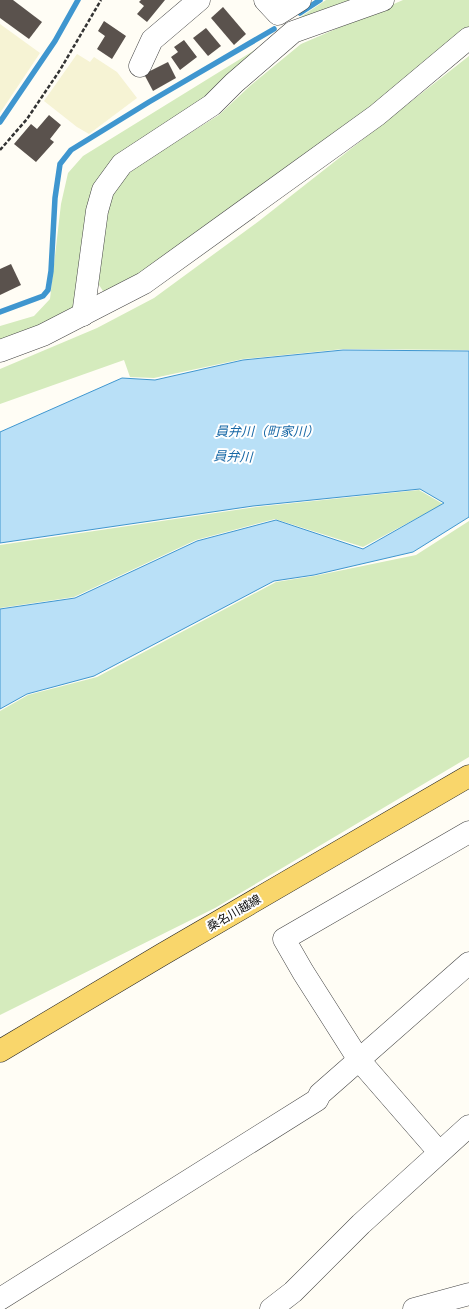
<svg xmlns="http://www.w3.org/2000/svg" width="469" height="1309" font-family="Merriweather,'Noto Sans JP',serif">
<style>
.farmland{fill:#f6f3d4}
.green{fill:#d5ebbd}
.water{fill:#b9e0f7;stroke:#3f96cf}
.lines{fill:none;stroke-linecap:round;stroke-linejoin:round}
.stream{stroke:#3f96cf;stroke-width:5.5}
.building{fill:#5a524d}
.minor-casing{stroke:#444;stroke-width:23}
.major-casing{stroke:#222;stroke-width:23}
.path{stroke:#333;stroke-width:2.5;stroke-dasharray:4 2;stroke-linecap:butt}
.minor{stroke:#fff;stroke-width:22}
.major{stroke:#f9d66b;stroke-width:22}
.labels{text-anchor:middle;stroke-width:4;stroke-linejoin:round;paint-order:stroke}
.street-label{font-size:12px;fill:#111;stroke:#fff}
.water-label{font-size:13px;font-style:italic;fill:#1768a6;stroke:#fff}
</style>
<rect width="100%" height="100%" fill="#fffdf5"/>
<!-- farmland -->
<g class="farmland">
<path d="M0,24L40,53L0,113Z"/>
<path d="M77,54L90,62L94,57L117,72L137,98L89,134L77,127L44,101Z"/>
</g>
<!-- green -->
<g class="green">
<path d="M326,0H363L293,22Z"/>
<path d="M403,0H469V27L377,105L196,239L105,294L95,279L108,202L115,185L140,164L219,115L251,85L301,44Z"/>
<path d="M258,48L215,99L106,168L73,309L0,343V326L34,316L50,299L61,204L68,173L83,156Z"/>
<path d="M469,56V350L343,349L243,359L154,378L130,377L124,360L0,404V369L97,328L154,298L259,221Z"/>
<path d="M419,490L443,504L363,547L275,519L196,540L74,597L0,608V545L256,507Z"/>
<path d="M469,521V757L215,908L0,1015V711L28,695L97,677L276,582L314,576L416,555Z"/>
</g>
<!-- water -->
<path class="water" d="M343,350L469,351V517L413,552L314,575L274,581L94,676L27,694L0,709V609L75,598L197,541L276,520L363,549L444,503L420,489L253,506L0,543V432L122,378L155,380L243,360Z"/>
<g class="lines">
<!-- stream -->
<g class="stream">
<path d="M300,13L320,0"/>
<path d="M0,122L55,41L78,0"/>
<path d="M0,312L43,296L48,290L51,271L55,198L60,164L71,150L149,102L274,29"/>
</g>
</g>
<!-- building -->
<g class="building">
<path d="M0,0H13L42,22L29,39L0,18Z"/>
<path d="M141,0H165L147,22L137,14L144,6L139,2Z"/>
<path d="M223,7L246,34L234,45L211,18Z"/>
<path d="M104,21L126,36L112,59L97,49L105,36L98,31Z"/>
<path d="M206,28L221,46L208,56L193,38Z"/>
<path d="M184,40L197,57L180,70L171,57L178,52L174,47Z"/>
<path d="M168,62L176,78L153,91L144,74Z"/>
<path d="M49,115L61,125L50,139L54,142L36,162L14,144L31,124L37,129Z"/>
<path d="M11,264L21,285L0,295V269Z"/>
</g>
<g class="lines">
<defs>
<g id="minor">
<path d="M265,0L278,14L300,0"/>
<path d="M140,66L152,40L199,0"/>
<path d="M83,315L97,211L103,190L122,164L212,105L234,83L293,32L383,0"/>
<path d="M0,351L43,335L144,283L377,115L469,38"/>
<path d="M439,1152L359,1060L303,972L284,939L469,832"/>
<path d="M0,1299L317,1100L320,1094L469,963"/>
<path d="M271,1309L293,1292L361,1224L469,1126"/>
<path d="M414,1309L469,1294"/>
</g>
<path id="major" d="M0,1051L163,954L469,776"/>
</defs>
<!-- minor casing -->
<use href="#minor" class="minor-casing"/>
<!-- major casing -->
<use href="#major" class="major-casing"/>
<!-- path -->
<path class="path" d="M0,150L27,119L60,70L101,0"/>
<!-- minor -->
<use href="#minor" class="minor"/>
<!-- major -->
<use href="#major" class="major"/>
</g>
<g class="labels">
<!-- street labels -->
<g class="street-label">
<text transform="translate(234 913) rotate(-30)" y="4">桑名川越線</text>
</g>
<!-- water labels -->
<g class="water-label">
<text x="267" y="436">員弁川（町家川）</text>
<text transform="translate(233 456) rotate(2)" y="5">員弁川</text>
</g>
</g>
</svg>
